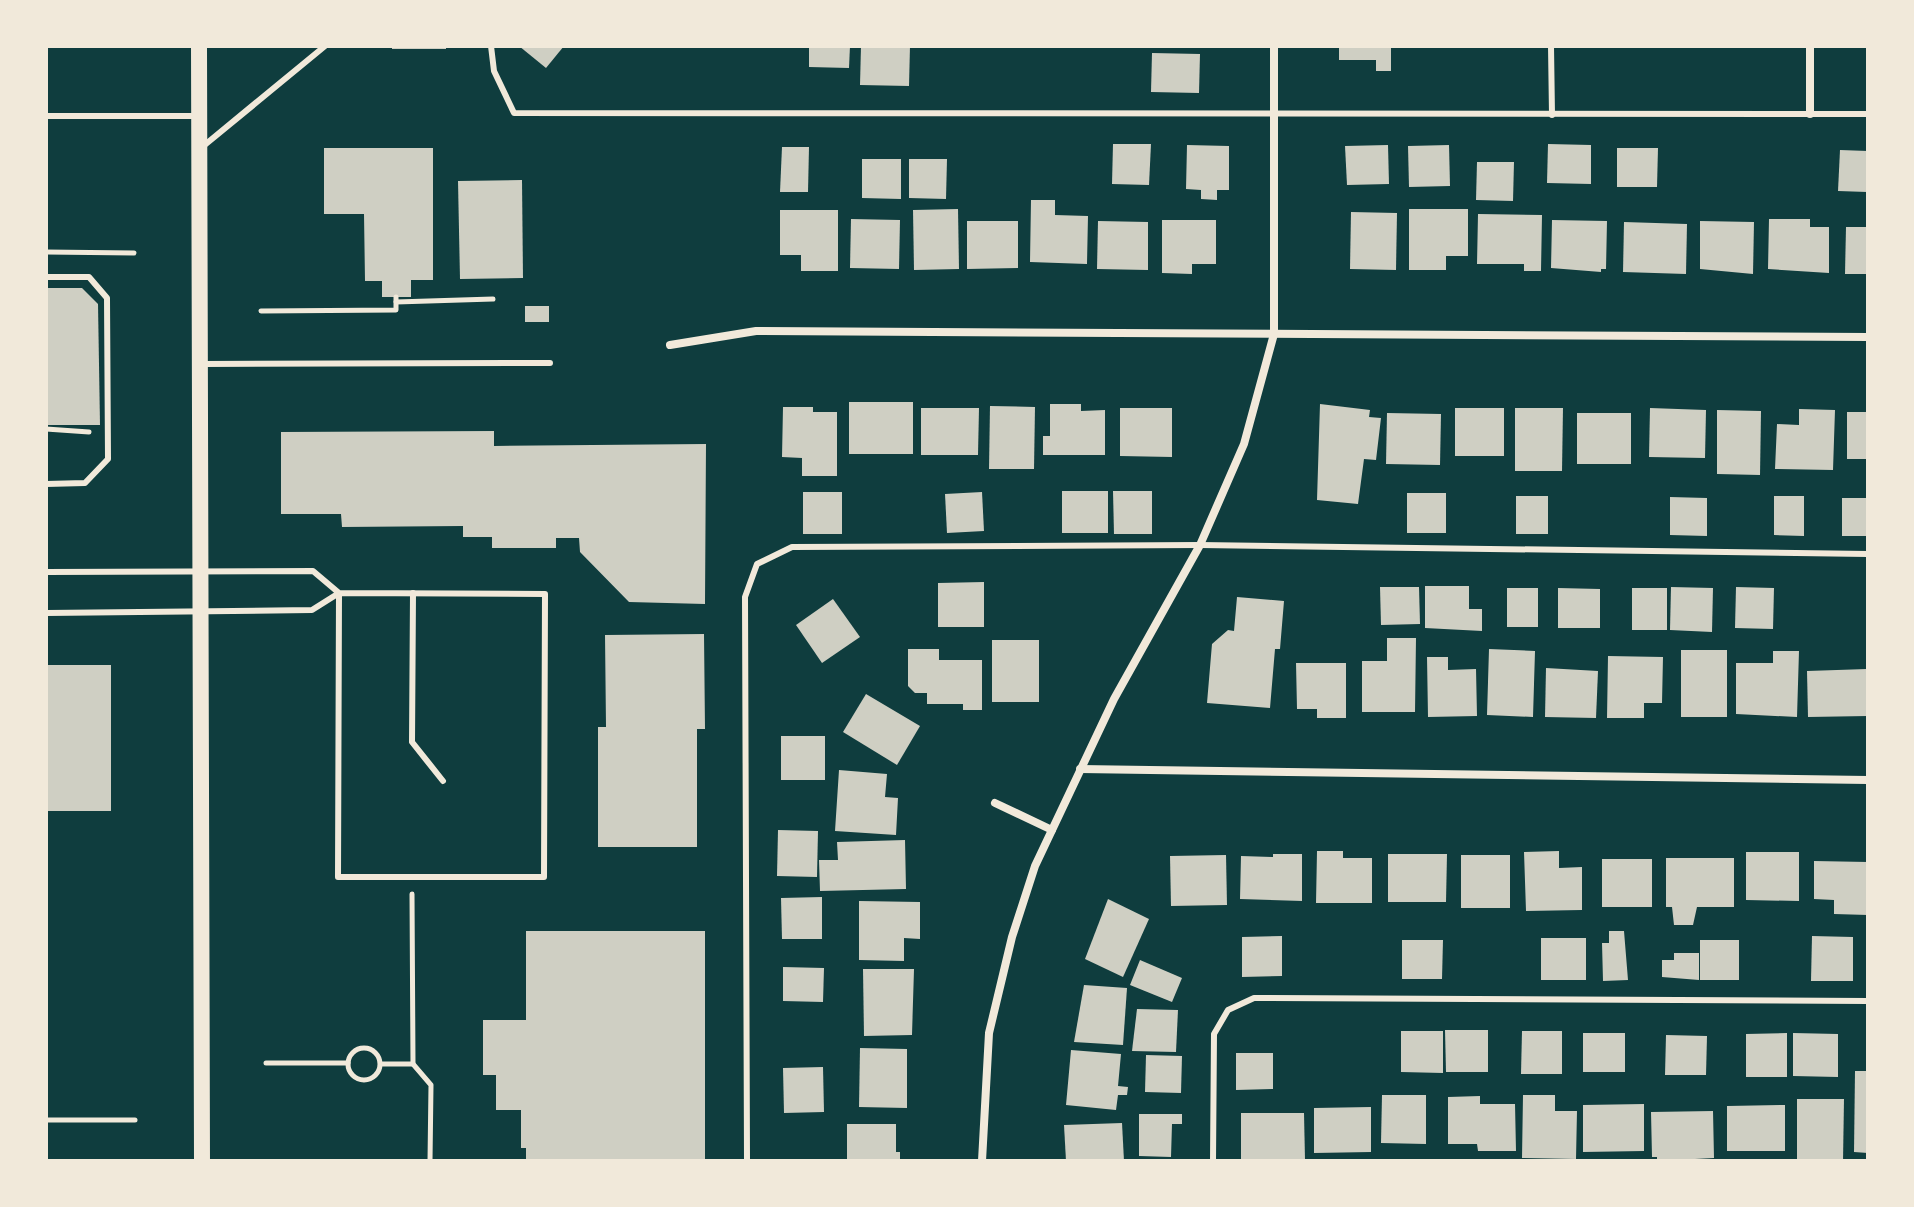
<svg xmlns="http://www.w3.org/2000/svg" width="1914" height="1207" font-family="Jost,sans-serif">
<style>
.building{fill:#cfcfc3}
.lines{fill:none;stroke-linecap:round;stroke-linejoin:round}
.path{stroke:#f1e9da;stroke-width:5}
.service{stroke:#f1e9da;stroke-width:6}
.minor{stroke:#f1e9da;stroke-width:8}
.secondary{stroke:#f1e9da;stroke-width:16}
</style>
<rect width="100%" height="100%" fill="#0f3d3e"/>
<!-- building -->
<g class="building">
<rect x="392" y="46" width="54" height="3"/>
<path d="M519,46H564L546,68Z"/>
<path d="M809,46H850L849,68L809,67Z"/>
<path d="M861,46H910L909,86L860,85Z"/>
<path d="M1339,46H1391V71H1376V60H1339Z"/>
<path d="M1152,53L1200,54L1199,93L1151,92Z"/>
<path d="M1113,144H1151L1149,185L1112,184Z"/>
<path d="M1548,144L1591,145V184L1547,183Z"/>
<path d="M1187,145L1229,146V190H1217V200L1201,199V190L1186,189Z"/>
<path d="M1388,145L1389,184L1347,185L1345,146Z"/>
<path d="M1449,145L1450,186L1409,187L1408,146Z"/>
<path d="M782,147H809L808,192H780Z"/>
<path d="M324,148H433V280H411V297H382V281H365L364,214H324Z"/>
<path d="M1617,148H1658L1657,187H1617Z"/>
<path d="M1840,150L1868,151L1867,192L1838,191Z"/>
<path d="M862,159H901V199L862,198Z"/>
<path d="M909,159H947L946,199L909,198Z"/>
<path d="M1477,162H1514L1513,201L1476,200Z"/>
<path d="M522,180L523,278L460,279L458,181Z"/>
<path d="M1031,200H1055V215L1088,216L1087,264L1030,262Z"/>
<path d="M958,209L959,269L914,270L913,210Z"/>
<path d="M1409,209H1468V256H1446V270H1409Z"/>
<path d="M780,210H838V271H801V255H780Z"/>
<path d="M1351,212L1397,213L1396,270L1350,269Z"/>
<path d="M1478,214L1542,215L1541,271H1524V264H1477Z"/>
<path d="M851,219L900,220L899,269L850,268Z"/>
<path d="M1769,219H1810V227H1829V273L1768,269Z"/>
<path d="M1162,220H1216V264H1192V274L1162,273Z"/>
<path d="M1552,220L1607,221L1606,269H1601V272L1551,268Z"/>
<path d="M967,221H1018V268L967,269Z"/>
<path d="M1098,221L1148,222V270L1097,269Z"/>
<path d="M1700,221L1754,222L1753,274L1700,269Z"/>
<path d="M1624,222L1687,224L1686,274L1623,272Z"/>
<path d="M1846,227H1868V274H1845Z"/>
<path d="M46,288H82L98,304L100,425H46Z"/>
<rect x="525" y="306" width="24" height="16"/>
<rect x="849" y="402" width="64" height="52"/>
<path d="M1050,404H1081V411L1105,410V455H1043V436H1050Z"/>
<path d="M1320,404L1370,410L1369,417L1381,418L1376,460L1364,459L1358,504L1317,500Z"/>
<path d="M990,406L1035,407L1034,469H989Z"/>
<path d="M783,407H813V412H837V476H802V458L782,457Z"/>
<path d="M921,408H979L978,455H921Z"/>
<path d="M1120,408H1172V457L1120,456Z"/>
<rect x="1455" y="408" width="49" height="48"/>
<path d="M1515,408H1563L1562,471H1515Z"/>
<path d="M1650,408L1706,410L1705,458L1649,457Z"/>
<path d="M1799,409L1835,410L1833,470L1775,469L1777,424L1799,425Z"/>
<path d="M1717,410L1761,411L1760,475L1717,474Z"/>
<rect x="1847" y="412" width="21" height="47"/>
<path d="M1387,413L1441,414L1440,465L1386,464Z"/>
<rect x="1577" y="413" width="54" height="51"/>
<path d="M494,431V446L706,444L705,604L629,602L580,552L579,538H556V548H492V537H463V526L342,527L341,514H281V432Z"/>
<rect x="1062" y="491" width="46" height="42"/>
<path d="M1113,491H1152V534H1114Z"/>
<rect x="803" y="492" width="39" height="42"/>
<path d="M982,492L984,531L947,533L945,494Z"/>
<rect x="1407" y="493" width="39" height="40"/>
<rect x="1516" y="496" width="32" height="38"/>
<path d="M1774,496H1804V536L1774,535Z"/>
<path d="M1670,497L1707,498V536L1670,535Z"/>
<rect x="1842" y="498" width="26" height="38"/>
<path d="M984,582V627H938V583Z"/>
<path d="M1425,586H1469V609H1482V631L1425,628Z"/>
<path d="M1380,587H1419L1420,624L1381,625Z"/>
<path d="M1671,587L1713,588L1712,632L1670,630Z"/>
<path d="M1736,587L1774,588L1773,629L1735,628Z"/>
<rect x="1507" y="588" width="31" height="39"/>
<path d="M1558,588L1600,589V628H1558Z"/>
<rect x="1632" y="588" width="35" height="42"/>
<path d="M1237,597L1284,601L1280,649H1275L1270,708L1207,703L1212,644L1228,630L1234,631Z"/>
<path d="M833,599L860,637L822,663L796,625Z"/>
<path d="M704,634L705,729H697V847H598V727H606L605,635Z"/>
<path d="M1387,638H1416L1415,712H1362V661H1387Z"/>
<rect x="992" y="640" width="47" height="62"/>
<path d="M908,649H939V660H982V710H963V704H927V693H915L908,686Z"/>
<path d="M1489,649L1535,651L1533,717L1487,715Z"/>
<rect x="1681" y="650" width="46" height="67"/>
<path d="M1773,651H1799L1797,717L1736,714V663H1773Z"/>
<path d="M1608,656L1663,657L1662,703H1644V718H1607Z"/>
<path d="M1427,657H1448V670L1476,669L1477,716L1428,717Z"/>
<path d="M1296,663H1346V718H1317V709H1297Z"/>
<rect x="46" y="665" width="65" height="146"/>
<path d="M1546,668L1598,671L1596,718L1545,717Z"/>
<path d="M1867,669L1868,716L1808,717L1807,671Z"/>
<path d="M866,694L920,726L897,765L843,732Z"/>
<rect x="781" y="736" width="44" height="44"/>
<path d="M839,770L887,774L885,797L898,798L896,835L835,831Z"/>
<path d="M778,830L818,831L817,877L777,876Z"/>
<path d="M905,840L906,889L820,891L819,860H838L837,842Z"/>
<path d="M1317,851H1343V858H1372V903H1316Z"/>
<path d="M1559,851V868L1582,867V910L1526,911L1524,852Z"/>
<path d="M1746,852H1799V901L1746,900Z"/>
<path d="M1273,854H1302V901L1240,899L1241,856L1273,857Z"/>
<path d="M1388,854H1447L1446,902H1388Z"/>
<path d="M1226,855L1227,905L1171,906L1170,856Z"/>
<rect x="1461" y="855" width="49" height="53"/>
<path d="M1666,858H1734V907H1697L1693,925H1674L1672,907H1666Z"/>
<rect x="1602" y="859" width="50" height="48"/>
<path d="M1814,861L1868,862V915L1834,914V900L1814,899Z"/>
<path d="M822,897V939H782L781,898Z"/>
<path d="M1108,899L1149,919L1123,977L1085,959Z"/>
<path d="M859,901L920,902V939L904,938V961L859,960Z"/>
<path d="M526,931H705V1161H526V1148H521V1110H496V1075H483V1020H526Z"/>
<path d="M1609,931H1624L1628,980L1603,981L1602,943H1609Z"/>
<path d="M1282,936V976L1242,977V937Z"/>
<path d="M1812,936L1853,937V981H1811Z"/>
<rect x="1541" y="938" width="45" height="42"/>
<path d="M1402,940H1443L1442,979H1402Z"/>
<rect x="1700" y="940" width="39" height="40"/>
<path d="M1674,953H1699V980L1662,977V960H1674Z"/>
<path d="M1140,960L1182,978L1172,1002L1130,985Z"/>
<path d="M783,967L824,968L823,1002L783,1001Z"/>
<path d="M863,969H914L912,1035L864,1036Z"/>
<path d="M1084,985L1127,988L1123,1045L1074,1042Z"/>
<path d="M1137,1009L1178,1010L1176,1052L1132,1051Z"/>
<path d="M1445,1030H1488V1072H1446Z"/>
<path d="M1401,1031H1443V1073L1401,1072Z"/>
<path d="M1522,1031H1562V1074H1521Z"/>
<rect x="1583" y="1033" width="42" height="39"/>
<path d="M1787,1033V1077H1746V1034Z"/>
<path d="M1793,1033L1838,1034V1077L1793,1076Z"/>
<path d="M1666,1035L1707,1036L1706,1075H1665Z"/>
<path d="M860,1048L907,1049V1108L859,1107Z"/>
<path d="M1071,1050L1121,1054L1118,1086L1128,1087L1127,1095H1118L1116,1110L1066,1105Z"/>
<path d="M1236,1053H1273V1089L1236,1090Z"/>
<path d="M1146,1055L1182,1056L1181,1093L1145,1092Z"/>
<path d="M823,1067L824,1112L784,1113L783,1068Z"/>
<path d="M1855,1071H1868V1153L1854,1152Z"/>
<path d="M1382,1095H1426V1144L1381,1143Z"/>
<path d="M1523,1095H1555V1111H1577L1576,1159L1522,1158Z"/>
<path d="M1480,1096V1104H1515L1516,1151H1478L1477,1144H1448V1097Z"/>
<path d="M1797,1099H1844L1843,1161H1797Z"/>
<path d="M1644,1104V1151L1583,1152V1105Z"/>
<path d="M1785,1105V1151H1727V1106Z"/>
<path d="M1371,1107V1152L1314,1153V1108Z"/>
<path d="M1713,1111L1714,1158L1657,1161V1157H1652L1651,1112Z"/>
<path d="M1241,1113H1304L1305,1160H1241Z"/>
<path d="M1139,1114H1182V1124H1172L1171,1157L1139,1156Z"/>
<path d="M1122,1123L1124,1161H1066L1064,1125Z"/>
<path d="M847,1124H896V1152H900V1161H847Z"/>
</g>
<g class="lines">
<!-- path -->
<g class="path">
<path d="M46,252L134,253"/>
<path d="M396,302L493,299"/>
<path d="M261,311L396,310V297"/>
<path d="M46,429L89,432"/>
<circle cx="364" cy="1064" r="16"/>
<path d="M266,1063H348"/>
<path d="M381,1064H413L412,894"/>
<path d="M413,1064L431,1085L430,1161"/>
<path d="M46,1120H135"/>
</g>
<!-- service -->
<g class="service">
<path d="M491,46L494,71L514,113L1868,114"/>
<path d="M1551,46L1552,115"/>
<path d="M46,116H198"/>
<path d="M201,148L325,46"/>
<path d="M46,277H89L107,298L108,459L85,483L46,484"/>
<path d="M203,364L550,363"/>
<path d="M46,572L313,571L339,593L338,877H544L545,594L339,593L312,610L46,613"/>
<path d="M413,593L412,742L443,781"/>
<path d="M747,1161L745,597L757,564L792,547L1200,545L1868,554"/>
<path d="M1213,1161L1214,1034L1228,1010L1254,998L1868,1001"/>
</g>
<!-- minor -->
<g class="minor">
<path d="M1810,114V46"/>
<path d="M670,345L756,331L1868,337"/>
<path d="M1080,769L1868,780"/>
<path d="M995,803L1052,830"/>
<path d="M982,1161L989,1033L1012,937L1035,866L1114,699L1200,545L1244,444L1274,334V46"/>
</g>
<!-- secondary -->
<path class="secondary" d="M199,46L202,1161"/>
</g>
<!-- border -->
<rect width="1914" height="1207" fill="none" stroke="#f1e9da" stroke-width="96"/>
</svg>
